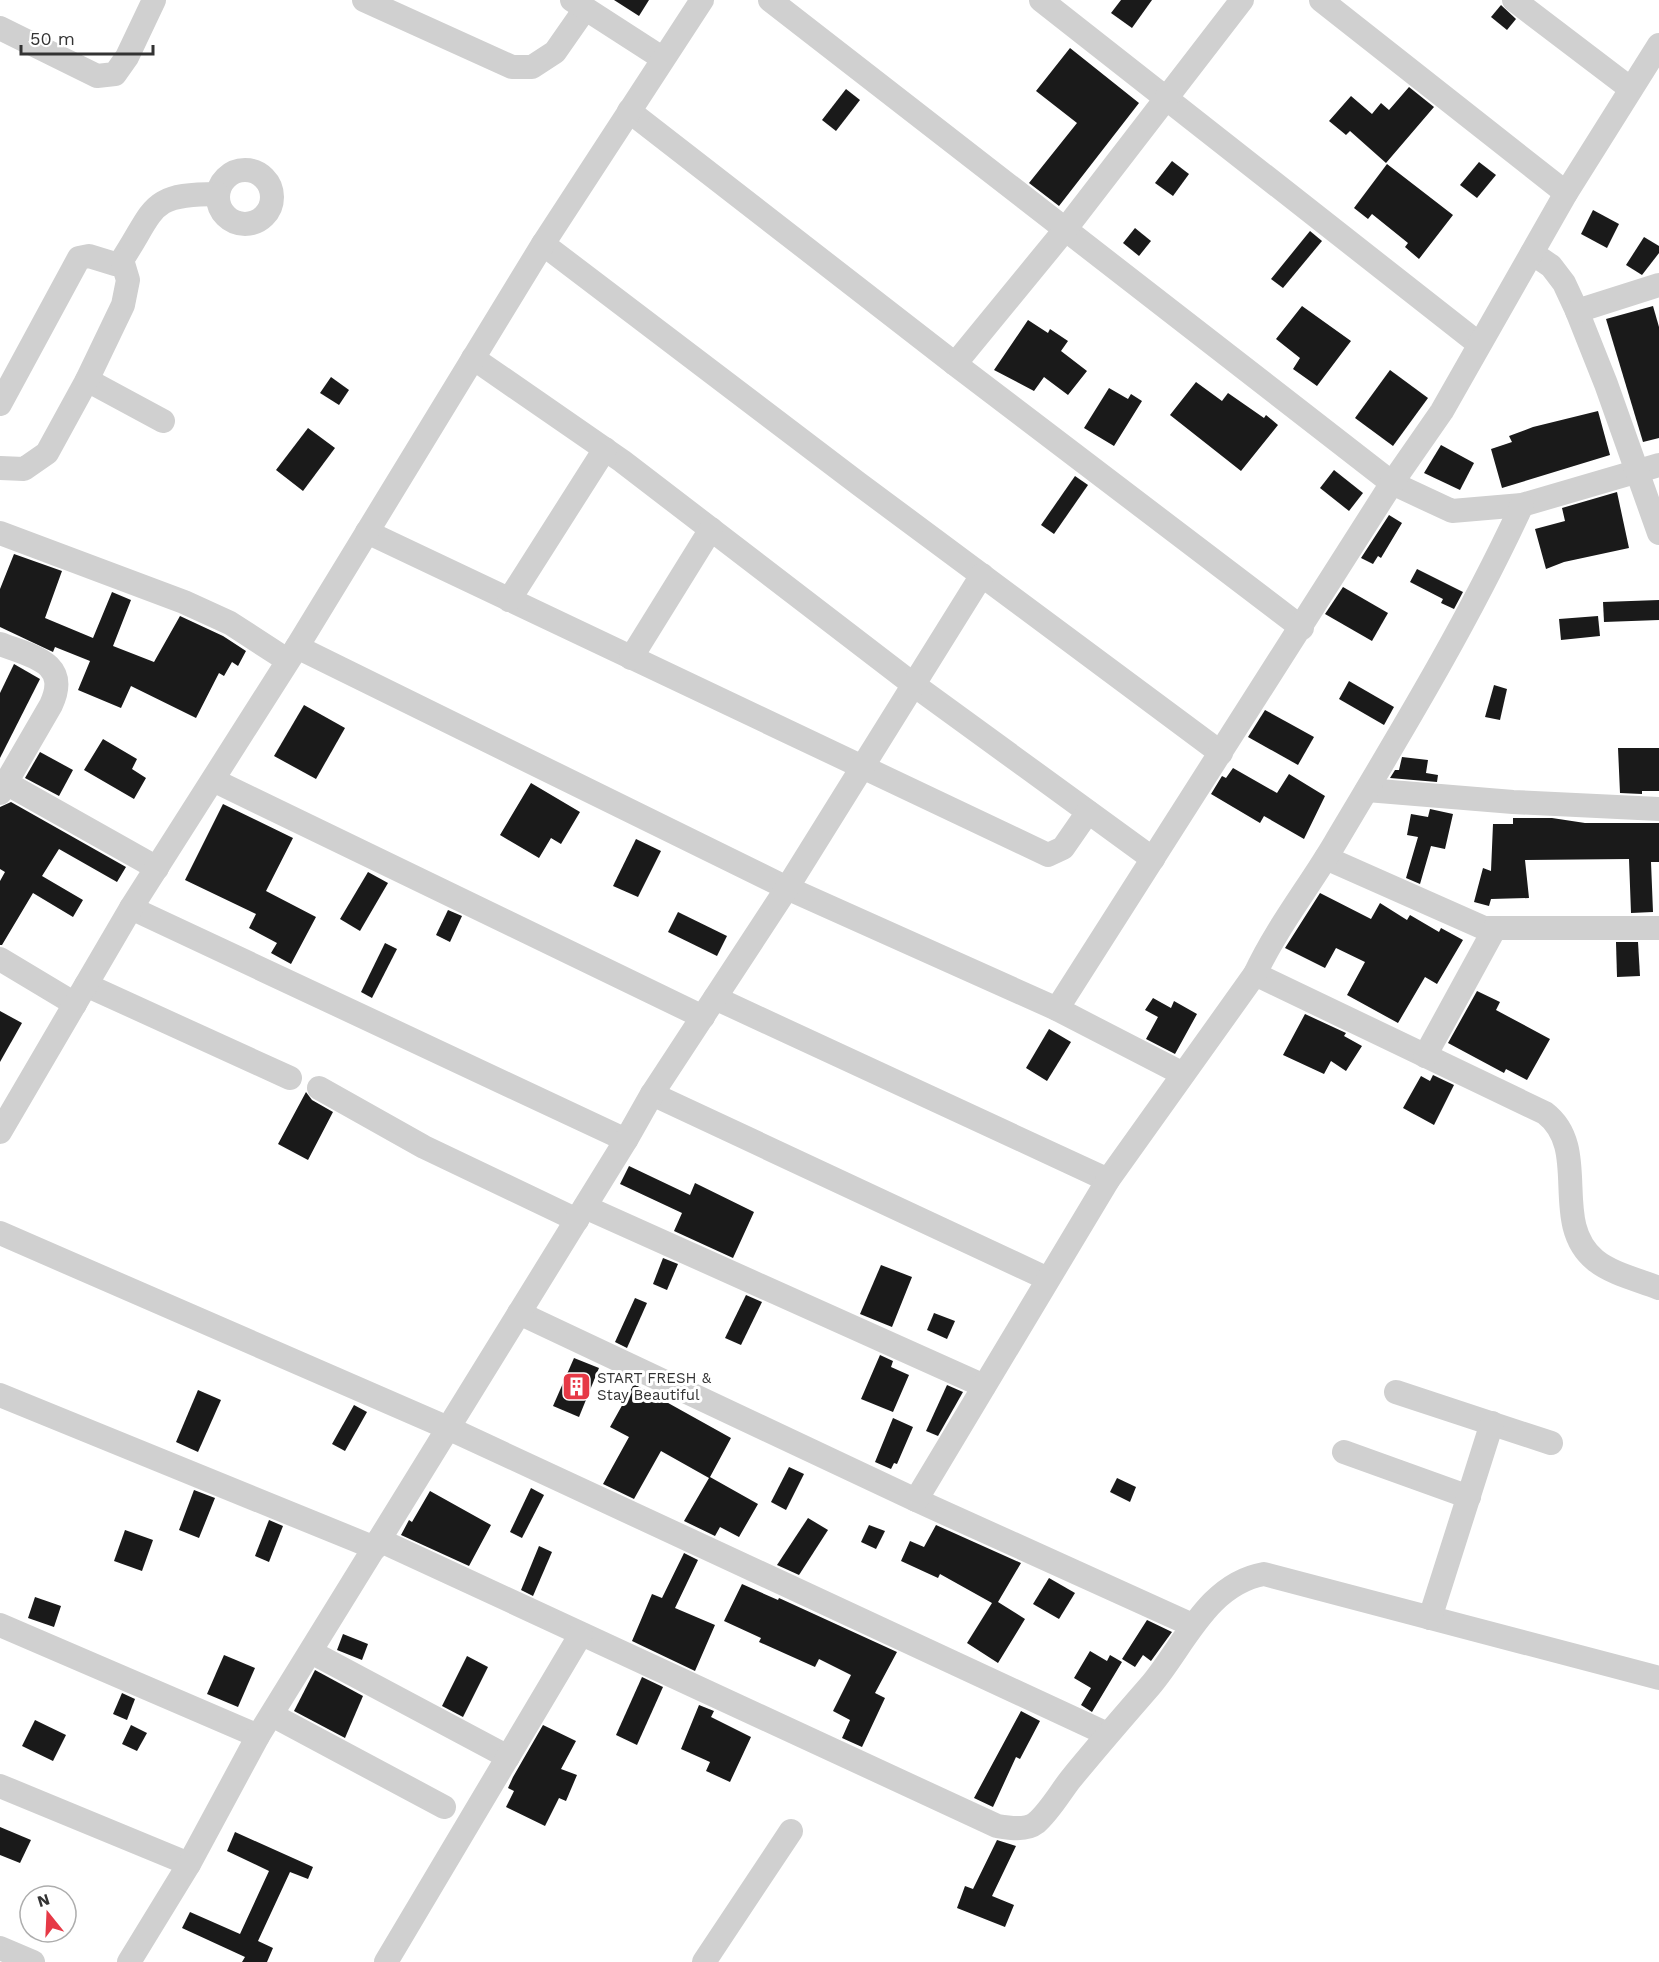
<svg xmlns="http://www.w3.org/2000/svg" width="1659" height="1962" font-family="'Work Sans',sans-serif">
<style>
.building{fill:#1a1a1a}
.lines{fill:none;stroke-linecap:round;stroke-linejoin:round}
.minor{stroke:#d0d0d0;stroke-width:24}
.labels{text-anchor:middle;stroke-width:6;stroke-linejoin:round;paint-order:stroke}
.poi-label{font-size:15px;fill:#333;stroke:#fff;text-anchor:start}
</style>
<rect width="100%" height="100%" fill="#fff"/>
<!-- building -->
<g class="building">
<path d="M614,0H649L639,16Z"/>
<path d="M1121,0H1152L1132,28L1111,13Z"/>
<path d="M1501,5L1516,19L1507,30L1491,17Z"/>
<path d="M1070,48L1139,103L1059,206L1029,183L1077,123L1036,91Z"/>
<path d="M1409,87L1434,107L1386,163L1350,131L1346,135L1329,121L1351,96L1372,114L1381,103L1389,110Z"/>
<path d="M846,89L860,100L836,131L822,120Z"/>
<path d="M1172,161L1189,174L1173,196L1155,183Z"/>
<path d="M1479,162L1496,175L1477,198L1460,185Z"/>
<path d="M1387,164L1453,215L1419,259L1405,247L1408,243L1372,214L1368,219L1354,208Z"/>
<path d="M1593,210L1619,224L1607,248L1581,234Z"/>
<path d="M1135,228L1151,241L1139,256L1123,243Z"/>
<path d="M1310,231L1322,241L1283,288L1271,279Z"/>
<path d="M1644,237L1659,246V253L1642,275L1626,265Z"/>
<path d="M1302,306L1351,341L1317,386L1293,369L1300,358L1276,339Z"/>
<path d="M1653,306L1659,327V438L1643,442L1606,319Z"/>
<path d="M1028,320L1048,333L1050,329L1068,341L1061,351L1087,371L1068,395L1044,377L1034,391L994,370Z"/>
<path d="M1390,370L1428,398L1393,446L1355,418Z"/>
<path d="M331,377L349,390L339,405L320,393Z"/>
<path d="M1196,382L1222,401L1228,393L1264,418L1266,415L1278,425L1241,471L1170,415Z"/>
<path d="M1109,388L1128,399L1131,394L1142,401L1114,446L1084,428Z"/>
<path d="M1598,411L1610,455L1502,488L1491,449L1512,442L1509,436L1533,427Z"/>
<path d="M308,428L335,448L303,491L276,470Z"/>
<path d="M1441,445L1474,463L1460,490L1424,473Z"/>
<path d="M1334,470L1363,493L1349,511L1320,488Z"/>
<path d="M1075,476L1088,485L1054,534L1041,525Z"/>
<path d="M1617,492L1629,548L1564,562L1546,569L1535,529L1565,521L1562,508Z"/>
<path d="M1389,515L1402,523L1381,558L1378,556L1373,564L1361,558Z"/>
<path d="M14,554L62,571L45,618L93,638L112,592L131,600L113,646L154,662L180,616L223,636L246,651L238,666L232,662L224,676L219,673L196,718L131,686L121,708L78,690L90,661L55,647L53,652L0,627V589Z"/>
<path d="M1417,569L1463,592L1454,609L1441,603L1443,599L1410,582Z"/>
<path d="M1343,587L1388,613L1372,641L1325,614Z"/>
<path d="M1659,600V620L1604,622L1603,602Z"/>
<path d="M1598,616L1600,636L1561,640L1559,619Z"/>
<path d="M14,664L40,679L0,758V693Z"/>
<path d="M1349,681L1394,707L1384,725L1339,699Z"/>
<path d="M1494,685L1507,689L1500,720L1485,717Z"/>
<path d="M304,705L345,728L316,779L274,756Z"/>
<path d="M1265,710L1314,737L1298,765L1248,737Z"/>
<path d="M103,739L137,759L132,769L146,778L134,799L84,770Z"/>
<path d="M1618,748H1659V791H1642V794L1620,793Z"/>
<path d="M40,752L73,770L59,796L25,778Z"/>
<path d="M1402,757L1428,760L1426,773L1438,775L1437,782L1390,778L1395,770H1399Z"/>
<path d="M1233,768L1277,793L1289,774L1325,796L1304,839L1264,816L1260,823L1211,794L1222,776L1226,778Z"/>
<path d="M531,783L580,812L561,844L551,838L539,858L500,835Z"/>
<path d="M11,802L126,867L117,882L59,849L42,876L83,900L73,917L33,893L2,945H0V881L5,872L0,869V807Z"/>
<path d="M223,804L293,838L266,891L316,917L291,964L271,953L277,943L249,928L256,914L185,880Z"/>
<path d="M1430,809L1453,814L1445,849L1431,846L1420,884L1406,878L1418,837L1407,835L1411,814L1428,817Z"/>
<path d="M1513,818H1552L1585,823H1659V862H1651L1653,912L1631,913L1629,859L1525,860L1529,898L1491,899L1489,906L1474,902L1483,868L1491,871L1493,824H1513Z"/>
<path d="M636,839L661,851L638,897L613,886Z"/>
<path d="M368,872L388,883L360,931L340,919Z"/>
<path d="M1320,893L1371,919L1380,903L1407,920L1410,915L1439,932L1441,928L1463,940L1437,984L1425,977L1398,1023L1347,995L1365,962L1336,948L1325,968L1285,948Z"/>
<path d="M448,910L462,916L450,942L436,935Z"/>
<path d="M678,912L727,936L717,956L668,932Z"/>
<path d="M1616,942H1638L1640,976L1617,977Z"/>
<path d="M385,943L397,949L372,998L361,992Z"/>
<path d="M1477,991L1500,1002L1496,1010L1550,1039L1527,1080L1506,1069L1504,1073L1448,1043Z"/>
<path d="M1153,998L1171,1008L1174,1001L1197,1014L1175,1054L1146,1039L1158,1017L1145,1010Z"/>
<path d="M0,1011L22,1023L0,1062Z"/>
<path d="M1305,1014L1346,1033L1344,1036L1362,1046L1346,1071L1331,1061L1324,1074L1283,1055Z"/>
<path d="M1049,1029L1071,1042L1047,1081L1026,1068Z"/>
<path d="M1433,1075L1454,1085L1434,1125L1403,1108L1421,1076L1430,1081Z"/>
<path d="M306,1092L312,1100L333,1112L308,1160L278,1144Z"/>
<path d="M629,1166L690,1195L695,1183L754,1212L733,1258L674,1231L682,1213L620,1184Z"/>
<path d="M663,1258L678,1264L667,1290L653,1284Z"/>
<path d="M881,1265L912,1277L892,1327L860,1314Z"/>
<path d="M746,1295L762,1302L741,1345L725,1338Z"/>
<path d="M635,1298L647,1303L627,1348L615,1342Z"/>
<path d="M934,1313L955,1321L947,1339L927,1330Z"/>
<path d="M880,1355L893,1361L891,1367L909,1375L893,1412L861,1399Z"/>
<path d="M574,1358L599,1368L579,1417L553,1406Z"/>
<path d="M634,1384L731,1438L710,1477L758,1504L739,1537L720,1527L715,1536L684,1521L709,1478L661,1451L634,1499L603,1484L629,1437L610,1427Z"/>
<path d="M947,1385L963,1392L938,1436L926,1431Z"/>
<path d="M198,1390L221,1400L198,1452L176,1442Z"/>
<path d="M354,1405L367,1412L345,1451L332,1444Z"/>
<path d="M893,1418L913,1427L897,1464L894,1463L891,1469L875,1462Z"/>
<path d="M789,1467L804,1474L786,1510L771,1502Z"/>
<path d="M1117,1478L1136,1487L1130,1502L1110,1492Z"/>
<path d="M531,1488L544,1495L522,1538L510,1532Z"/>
<path d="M194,1490L215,1498L199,1538L179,1530Z"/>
<path d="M430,1491L491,1525L469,1566L401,1535L409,1520L412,1522Z"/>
<path d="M808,1518L828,1530L799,1575L777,1565Z"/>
<path d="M269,1520L283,1526L269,1562L255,1556Z"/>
<path d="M869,1525L885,1531L876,1549L861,1542Z"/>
<path d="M936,1525L1021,1563L998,1602L1025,1619L998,1663L967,1643L992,1603L940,1574L938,1578L901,1561L910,1541L924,1547Z"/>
<path d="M125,1530L153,1540L142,1571L114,1561Z"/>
<path d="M539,1546L552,1552L533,1596L521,1590Z"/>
<path d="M684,1553L698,1560L675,1608L715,1625L695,1671L632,1641L652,1594L662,1598Z"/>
<path d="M1049,1578L1075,1593L1059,1619L1033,1604Z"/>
<path d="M742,1584L778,1600L779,1598L897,1652L875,1693L885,1698L862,1747L842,1738L850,1720L833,1711L851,1675L819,1659L815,1667L759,1642L761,1638L724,1621Z"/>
<path d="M35,1597L61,1606L54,1627L28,1618Z"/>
<path d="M1147,1620L1172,1632L1151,1661L1143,1655L1135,1667L1122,1659Z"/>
<path d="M343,1634L368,1644L362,1660L337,1650Z"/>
<path d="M1090,1651L1107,1661L1110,1655L1122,1662L1092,1712L1081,1705L1091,1688L1074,1678Z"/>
<path d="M224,1655L255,1668L238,1707L207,1694Z"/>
<path d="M467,1656L488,1667L463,1717L442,1706Z"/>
<path d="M315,1670L363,1696L345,1738L294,1711Z"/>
<path d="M642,1677L663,1687L637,1745L616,1735Z"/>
<path d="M122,1693L135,1699L127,1720L113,1714Z"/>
<path d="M699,1705L714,1711L711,1717L751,1737L730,1782L706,1771L710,1762L681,1749Z"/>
<path d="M1021,1711L1040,1721L1020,1759L1016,1757L993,1807L974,1798Z"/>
<path d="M35,1720L66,1735L53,1761L22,1746Z"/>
<path d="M131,1725L147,1733L137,1751L122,1744Z"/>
<path d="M543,1725L576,1741L561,1769L577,1775L566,1801L559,1798L545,1826L506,1807L514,1791L508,1788L513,1777Z"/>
<path d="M0,1827L31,1840L20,1863L0,1855Z"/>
<path d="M235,1832L313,1867L308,1879L290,1872L258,1941L273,1948L267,1962H242L245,1957L182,1928L190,1912L240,1934L269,1871L227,1851Z"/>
<path d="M997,1840L1016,1846L992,1896L1014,1905L1005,1927L957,1908L965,1886L973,1889Z"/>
</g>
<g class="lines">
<!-- minor -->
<g class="minor">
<path d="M364,0L512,67H532L555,52L585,9"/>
<path d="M572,0L662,58"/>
<path d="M770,0L1392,483L1452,511L1522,505L1659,465"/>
<path d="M1041,0L1479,344"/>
<path d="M1321,0L1566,193"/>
<path d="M1514,0L1631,89"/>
<path d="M0,28L97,76L115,74L127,57L154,0"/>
<path d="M629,111L955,364L1302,628"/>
<circle cx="245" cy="197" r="27"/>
<path d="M543,244L859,484L1221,753"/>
<path d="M1532,253L1551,266L1564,283L1577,311L1606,384L1659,533"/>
<path d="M1577,311L1659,285"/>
<path d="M473,358L622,461L914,685L1153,859"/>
<path d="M955,364L1064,231L1242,0"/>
<path d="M87,380L163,421"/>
<path d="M0,404L79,258L89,256L115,264L122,260C156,208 148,194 217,194"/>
<path d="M0,468L24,469L47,453L87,380L123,305L128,280L122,260"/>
<path d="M367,532L1048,855L1063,848L1088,812"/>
<path d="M0,533L184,602L230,623L287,660"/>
<path d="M509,600L605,449"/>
<path d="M0,644C31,656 71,662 51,705L0,793"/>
<path d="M297,647L787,888L1057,1009L1392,483L1442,411L1566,193L1659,45"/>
<path d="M631,658L711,529"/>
<path d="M213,780L703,1017"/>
<path d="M6,783L157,868"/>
<path d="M1367,790L1513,802L1659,809"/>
<path d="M1326,858L1484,928H1659"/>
<path d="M131,908L626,1140"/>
<path d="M0,959L75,1004"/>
<path d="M1255,974L1545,1113C1592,1149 1549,1222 1595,1260C1612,1274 1639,1280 1659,1288"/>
<path d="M86,985L290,1078"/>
<path d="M715,998L1108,1180"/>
<path d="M1057,1009L1183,1074"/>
<path d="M1425,1056L1495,928"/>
<path d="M319,1088L424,1147L577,1220"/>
<path d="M652,1094L1048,1279"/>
<path d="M0,1132L131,908L297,647L543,244L702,0"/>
<path d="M585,1207L984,1386"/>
<path d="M0,1233L448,1428L1107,1734"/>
<path d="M519,1313L916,1500L1192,1625"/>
<path d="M1396,1392L1551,1443"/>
<path d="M0,1395L375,1548"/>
<path d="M1344,1452L1469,1497"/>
<path d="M916,1500L1108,1180L1255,974C1277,927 1309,887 1335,843C1401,732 1468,622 1522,505"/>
<path d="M379,1540L997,1826C1009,1828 1026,1831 1036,1823C1049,1812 1060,1793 1070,1780C1096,1748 1123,1717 1150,1686C1184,1646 1207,1584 1264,1574L1659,1678"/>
<path d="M1430,1618L1492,1423"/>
<path d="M0,1625L258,1736"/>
<path d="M311,1652L508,1757"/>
<path d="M272,1715L444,1807"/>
<path d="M0,1786L189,1864"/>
<path d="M0,1948L33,1962"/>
<path d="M129,1962L189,1864L258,1736L626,1140L652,1094L787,888L982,575"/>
<path d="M386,1962L581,1634"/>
<path d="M704,1962L791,1831"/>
</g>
</g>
<!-- icons -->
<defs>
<symbol id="building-square" viewBox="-11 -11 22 22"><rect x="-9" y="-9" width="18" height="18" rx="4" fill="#e63946" stroke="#fff"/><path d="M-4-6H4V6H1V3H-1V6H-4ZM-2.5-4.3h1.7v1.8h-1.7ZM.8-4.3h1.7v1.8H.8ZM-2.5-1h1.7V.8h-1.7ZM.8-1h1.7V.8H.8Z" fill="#fff"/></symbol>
</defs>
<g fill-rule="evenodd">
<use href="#building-square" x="560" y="1370" width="33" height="33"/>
</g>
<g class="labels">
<!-- poi labels -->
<g class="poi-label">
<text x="597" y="1383">START FRESH &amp;<tspan x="597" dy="17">Stay Beautiful</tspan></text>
</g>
</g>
<!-- north arrow -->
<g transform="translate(48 1914) rotate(342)"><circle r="28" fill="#ffffff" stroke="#adadad" stroke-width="1.5"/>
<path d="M0-4.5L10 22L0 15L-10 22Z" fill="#e63946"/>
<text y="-9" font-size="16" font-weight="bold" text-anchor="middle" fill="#333333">N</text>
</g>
<!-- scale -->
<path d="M21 45v9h132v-9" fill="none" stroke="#333333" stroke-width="3"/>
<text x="30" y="45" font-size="18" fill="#333333" stroke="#ffffff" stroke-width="4.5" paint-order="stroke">50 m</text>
</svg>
